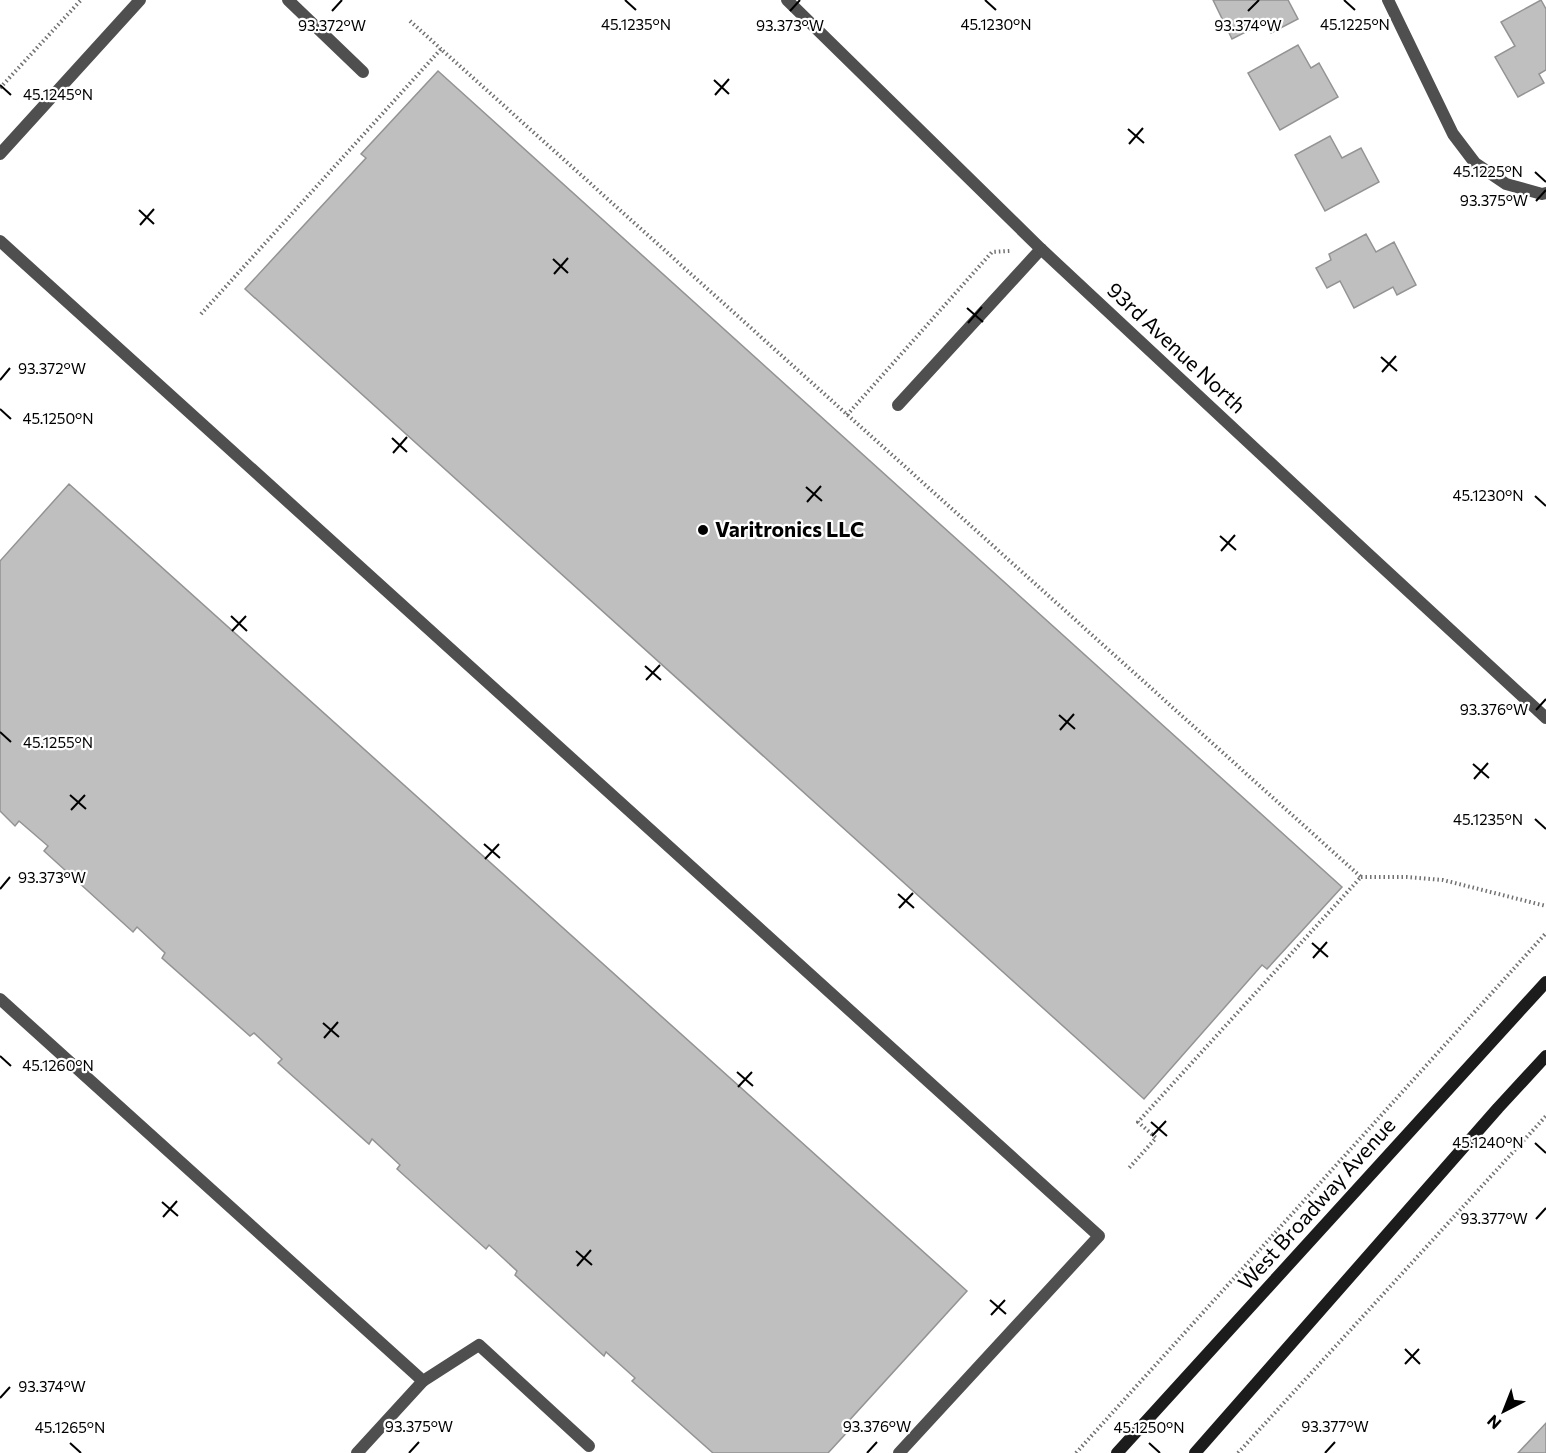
<svg xmlns="http://www.w3.org/2000/svg" width="1546" height="1453" font-family="Commissioner,sans-serif">
<style>
.building{fill:#bfbfbf;stroke:#939393;stroke-width:1.5}
.lines{fill:none;stroke-linecap:round;stroke-linejoin:round}
.path{stroke:#717171;stroke-width:4;stroke-dasharray:1.5 3;stroke-linecap:butt}
.service{stroke:#4f4f4f;stroke-width:12}
.minor{stroke:#4f4f4f;stroke-width:12}
.tertiary{stroke:#4f4f4f;stroke-width:12}
.secondary{stroke:#1c1c1c;stroke-width:12}
.ticks{fill:none;stroke:#000;stroke-width:2}
.poi-dot{fill:#000;stroke:#fff;stroke-width:2}
.labels{text-anchor:middle;stroke-width:4.5;stroke-linejoin:round;paint-order:stroke}
.street-label{font-size:21px;fill:#000;stroke:#fff}
.poi-label{font-size:21px;font-weight:bold;fill:#000;stroke:#fff;text-anchor:start}
.ticks-label{font-size:15px;text-anchor:middle;fill:#000;stroke:#fff;stroke-width:4.5;stroke-linejoin:round;paint-order:stroke}
</style>
<rect width="100%" height="100%" fill="#fff"/>
<!-- building -->
<g class="building">
<path d="M1213,0H1288L1298,19L1271,33L1265,22L1232,39Z"/>
<path d="M1541,0L1546,9V70L1539,74L1544,83L1518,97L1495,57L1515,46L1501,22Z"/>
<path d="M1298,45L1311,68L1319,63L1338,97L1280,130L1248,73Z"/>
<path d="M438,71L1342,887L1267,969L1262,965L1144,1099L245,289L366,158L361,154Z"/>
<path d="M1330,136L1342,158L1361,148L1379,182L1325,211L1295,155Z"/>
<path d="M1366,234L1376,252L1394,242L1416,285L1397,295L1393,287L1354,308L1340,281L1327,288L1316,268L1331,260L1329,254Z"/>
<path d="M69,484L967,1291L846,1424L851,1428L828,1453H713L632,1381L635,1378L606,1352L604,1356L515,1275L517,1271L489,1245L486,1249L397,1169L400,1165L372,1139L369,1144L278,1063L282,1059L254,1033L250,1036L162,958L165,953L137,927L133,932L44,851L48,846L19,821L15,826L0,811V561Z"/>
<path d="M1546,1423V1453H1518Z"/>
</g>
<g class="lines">
<!-- path -->
<g class="path">
<path d="M410,21L441,49"/>
<path d="M0,88L81,0"/>
<path d="M201,314L441,49L1361,877L1138,1122L1156,1138L1129,1168"/>
<path d="M847,415L992,252L1010,251"/>
<path d="M1361,877H1407L1443,880L1546,906"/>
<path d="M1076,1453L1546,933"/>
<path d="M1238,1453L1546,1116"/>
</g>
<!-- service -->
<g class="service">
<path d="M288,0L363,72"/>
<path d="M0,241L1099,1236L899,1453"/>
<path d="M898,405L1041,249"/>
<path d="M0,999L423,1381L479,1345L589,1446"/>
<path d="M357,1453L423,1381"/>
</g>
<!-- minor -->
<g class="minor">
<path d="M1388,0L1453,134L1475,163L1506,184L1542,194L1546,193"/>
<path d="M0,154L140,0"/>
</g>
<!-- tertiary -->
<path class="tertiary" d="M787,0L1041,249L1366,552L1546,718"/>
<!-- secondary -->
<g class="secondary">
<path d="M1117,1453L1546,982"/>
<path d="M1195,1453L1498,1108L1546,1056"/>
</g>
</g>
<!-- ticks -->
<path class="ticks" d="M625,0L636,10M985,0L996,10M1344,0L1355,10M332,11L342,0M790,11L800,0M1248,11L1259,0M714,80L729,94M0,85L11,95M715,95L729,79M1128,129L1144,143M1129,144L1143,128M1535,172L1546,182M1536,201L1546,190M139,210L154,224M140,225L154,209M553,259L568,273M554,274L568,258M967,308L983,322M968,323L982,307M1381,357L1397,371M1382,372L1396,356M0,380L10,368M0,409L11,419M392,438L407,452M393,453L407,437M806,487L822,501M1535,496L1546,506M807,502L821,486M1220,536L1236,550M1221,551L1235,535M231,616L247,631M232,631L246,616M645,666L661,680M646,680L660,665M1536,710L1546,699M1059,715L1075,729M1060,730L1074,714M0,732L11,742M1473,764L1489,778M1474,779L1488,763M70,795L86,809M71,810L85,795M1535,819L1546,829M484,844L500,858M485,859L499,844M0,889L10,877M898,894L914,908M899,908L913,893M1312,943L1328,957M1313,958L1327,942M323,1023L339,1037M324,1038L338,1022M0,1056L11,1066M737,1072L753,1086M738,1087L752,1072M1151,1122L1167,1136M1152,1136L1166,1121M1535,1143L1546,1153M162,1202L178,1216M163,1217L177,1201M1536,1219L1546,1208M576,1251L592,1265M577,1266L591,1250M990,1300L1006,1314M991,1315L1005,1300M1405,1349L1420,1364M1405,1364L1419,1349M0,1398L10,1387M70,1443L81,1453M1149,1443L1160,1453M409,1453L419,1442M867,1453L877,1442M1325,1453L1335,1442"/>
<!-- markers -->
<circle class="poi-dot" cx="703" cy="530" r="6"/>
<g class="labels">
<!-- street labels -->
<g class="street-label">
<text transform="translate(1176 348) rotate(43)" y="7">93rd Avenue North</text>
<text transform="translate(1317 1204) rotate(-48)" y="7">West Broadway Avenue</text>
</g>
<!-- poi labels -->
<g class="poi-label">
<text x="715" y="537">Varitronics LLC</text>
</g>
</g>
<g class="ticks-label">
<text x="636" y="30">45.1235°N</text>
<text x="996" y="30">45.1230°N</text>
<text x="1355" y="30">45.1225°N</text>
<text x="332" y="31">93.372°W</text>
<text x="790" y="31">93.373°W</text>
<text x="1248" y="31">93.374°W</text>
<text x="58" y="100">45.1245°N</text>
<text x="1488" y="177">45.1225°N</text>
<text x="1494" y="206">93.375°W</text>
<text x="52" y="374">93.372°W</text>
<text x="58" y="424">45.1250°N</text>
<text x="1488" y="501">45.1230°N</text>
<text x="1494" y="715">93.376°W</text>
<text x="58" y="748">45.1255°N</text>
<text x="1488" y="825">45.1235°N</text>
<text x="52" y="883">93.373°W</text>
<text x="58" y="1071">45.1260°N</text>
<text x="1488" y="1148">45.1240°N</text>
<text x="1494" y="1224">93.377°W</text>
<text x="52" y="1392">93.374°W</text>
<text x="419" y="1432">93.375°W</text>
<text x="877" y="1432">93.376°W</text>
<text x="1335" y="1432">93.377°W</text>
<text x="70" y="1433">45.1265°N</text>
<text x="1149" y="1433">45.1250°N</text>
</g>
<!-- north arrow -->
<g transform="translate(1504 1411) rotate(222)" stroke="#ffffff" stroke-width="4.5" paint-order="stroke">
<path d="M0-4.5L10 22L0 15L-10 22Z" fill="#000000"/>
<text y="-9" font-size="16" font-weight="bold" text-anchor="middle" fill="#000000">N</text>
</g>
</svg>
